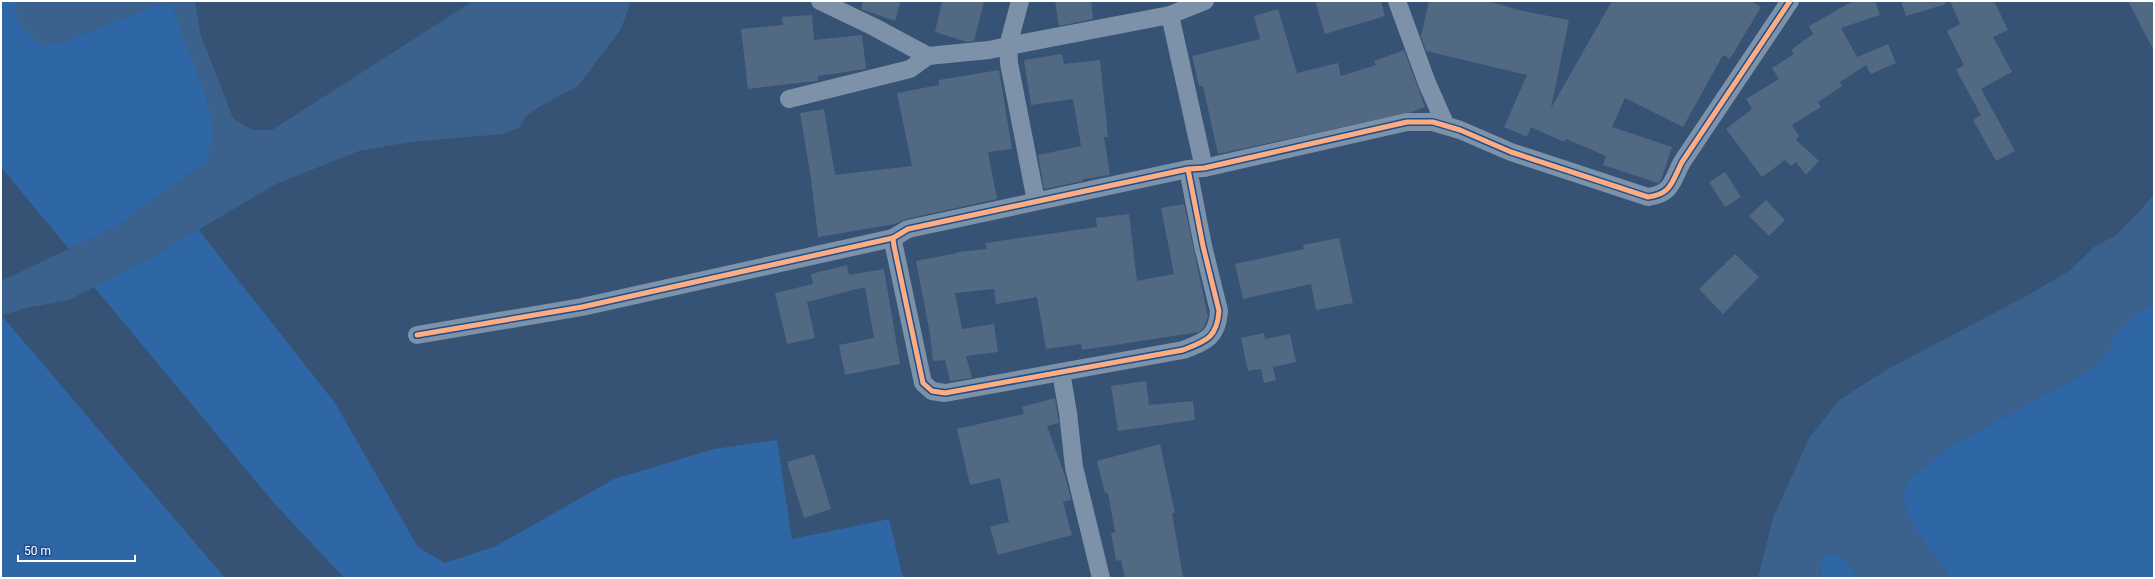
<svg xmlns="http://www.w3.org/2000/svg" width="2155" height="579" font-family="Roboto,sans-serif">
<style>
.green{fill:#2f66a5}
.water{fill:#3b618d}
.building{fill:#526984}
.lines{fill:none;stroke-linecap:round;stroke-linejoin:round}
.street{stroke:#7d92a8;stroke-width:18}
.cycleway-casing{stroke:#1b4f8f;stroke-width:8}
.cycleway{stroke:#ffac80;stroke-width:5}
</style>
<rect width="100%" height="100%" fill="#365274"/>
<!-- green -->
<g class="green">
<path d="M1,1H15L57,44L154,6H173C183,42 214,98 213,134C213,143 209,152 207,161L119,225L69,249L1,167Z"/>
<path d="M198,229L335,403L418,547L445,563L496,546L614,479L714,449L777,440L792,539L889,519L903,578H344L274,503L94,287L156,255Z"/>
<path d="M2154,303V578H1951L1914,528L1902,498L1908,480L1949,447L2092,369L2108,352L2113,337L2132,317Z"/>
<path d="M1,316H2L225,578H1Z"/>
<path d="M1829,552L1842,557L1860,578H1822L1821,562Z"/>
</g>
<!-- water -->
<g class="water">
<path d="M15,1H195L200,33L233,118L252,130H272L473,1H631L621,29L578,86L539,107L526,116L520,127L504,134L410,142L359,151L276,184L156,255L69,300L25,308L1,316V281L119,225L207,161L213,134L208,101L180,30L173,6H154L57,44L40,46L19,25Z"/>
<path d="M2154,194V303L2132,317L2113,337L2108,352L2092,369L1949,447L1908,480L1902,498L1914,528L1951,578H1860L1842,557L1829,552L1821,562L1822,578H1758L1773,518L1809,438L1839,400L1888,369L2028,295L2069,271L2094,247L2116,235L2138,213Z"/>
</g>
<!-- building -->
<g class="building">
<path d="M863,1H901L895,21L861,9Z"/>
<path d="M942,1H984L974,41L967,42L935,32Z"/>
<path d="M1055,1H1091L1093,19L1059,26Z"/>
<path d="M1315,1H1381L1385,16L1325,34Z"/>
<path d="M1429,1H1489L1518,10L1569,20L1551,108L1612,1H1751L1761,7L1730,59L1723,55L1683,127L1625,98L1612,127L1672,147L1661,180L1658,183L1603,165L1606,156L1566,139L1564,142L1531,127L1527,137L1504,127L1527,75L1426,51L1421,36Z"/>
<path d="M1853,1H1875L1880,15L1841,28L1857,57L1888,44L1896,63L1871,74L1866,65L1840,82L1842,86L1818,102L1821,107L1792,125L1799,136L1796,140L1819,161L1806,175L1796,162L1791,166L1785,160L1762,177L1726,129L1752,109L1746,99L1779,79L1772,68L1794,54L1791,50L1813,34L1809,26Z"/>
<path d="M1901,1H1945L1946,4L1906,16Z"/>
<path d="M1950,1H1994L2008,30L1993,37L2012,72L1981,89L2015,151L1996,161L1973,120L1981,115L1956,70L1964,65L1947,31L1960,24Z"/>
<path d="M2128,1H2154V51Z"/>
<path d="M1278,9L1297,73L1338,63L1341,76L1376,65L1374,61L1404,50L1425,107L1412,112L1218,154L1203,86H1199L1192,56L1260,39L1254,16Z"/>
<path d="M812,15L814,40L862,35L866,69L818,76V81H816L748,89L741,29L783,25L782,17Z"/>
<path d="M1062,54L1064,64L1100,60L1108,137H1104L1110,175L1083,179V181L1044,189L1038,155L1081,146L1073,99L1031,105L1024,60Z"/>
<path d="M999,70L1012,149L988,152L997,199L906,219L895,224L818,237L811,179L800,113L824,109L835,175L912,166L897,93L939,85V80Z"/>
<path d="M1725,172L1741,197L1725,207L1709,182Z"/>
<path d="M1766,200L1785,220L1769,236L1749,216Z"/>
<path d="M1184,204L1208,317L1204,327L1199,332L1082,350L1081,344L1046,349L1037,297L996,304L994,289L955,293L962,329L994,324L998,352L966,356L972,378L950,381L945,360L933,361L930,334L916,261L957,253V252L987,249L985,243L1097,227L1096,218L1129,214L1137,281L1174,274L1161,208Z"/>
<path d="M1339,238L1353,303L1316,310L1311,284L1243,299L1235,264L1304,249L1303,245Z"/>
<path d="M1735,254L1759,277L1723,314L1699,289Z"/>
<path d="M847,265L849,275L884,269L900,364L845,375L839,345L874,338L865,287L807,302L815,338L787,344L775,293L813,284L811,274Z"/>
<path d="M1264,333L1265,339L1290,334L1296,362L1273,367L1276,380L1264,383L1261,369L1248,371L1241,338Z"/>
<path d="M1146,381L1149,405L1193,401L1195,420L1118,431L1111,386Z"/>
<path d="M1055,398L1059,423L1047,426L1065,476L1071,498V500L1063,502L1072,535L998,555L990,527L1009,522L1000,478L970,485L957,429L1024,414L1022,407Z"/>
<path d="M1160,444L1175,513H1172L1183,578H1125L1121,560L1116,561L1111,533L1115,532L1108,493H1105L1097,461Z"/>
<path d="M814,454L831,509L804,518L787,462Z"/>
</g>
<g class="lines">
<!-- street -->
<g class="street">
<path d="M820,1L874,27L928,56L989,50L1008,46L1009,63L1036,201"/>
<path d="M1020,1L1008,46L1170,15"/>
<path d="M1397,1L1427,83L1446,126"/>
<path d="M789,99L910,69L928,56"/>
<path d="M1204,168L1170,15L1205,1"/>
<path d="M1188,169L1203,246L1219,311C1217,338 1206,341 1183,350L945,393L932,391L923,383L894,246L893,238L908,229L1188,169L1204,168L1407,122H1433L1460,130L1511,152L1648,197C1672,194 1672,181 1682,162L1790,1"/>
<path d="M417,335L582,307L893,238"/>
<path d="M1061,372L1068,413L1074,467L1101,578"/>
</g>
<defs>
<g id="cycleway">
<path d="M1188,169L1203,246L1219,311C1217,338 1206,341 1183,350L945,393L932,391L923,383L894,246L893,238L908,229L1188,169L1204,168L1407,122H1433L1460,130L1511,152L1648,197C1672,194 1672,181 1682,162L1790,1"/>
<path d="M417,335L582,307L893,238"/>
</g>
</defs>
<!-- cycleway casing -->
<use href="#cycleway" class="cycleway-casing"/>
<!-- cycleway -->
<use href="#cycleway" class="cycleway"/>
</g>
<!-- border -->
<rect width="2155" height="579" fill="none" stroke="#ffffff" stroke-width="4"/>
<!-- scale -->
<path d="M18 555v6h117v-6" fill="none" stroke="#ffffff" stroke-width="2"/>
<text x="24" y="555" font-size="12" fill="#ffffff" stroke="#1b4f8f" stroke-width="3" paint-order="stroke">50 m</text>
</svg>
